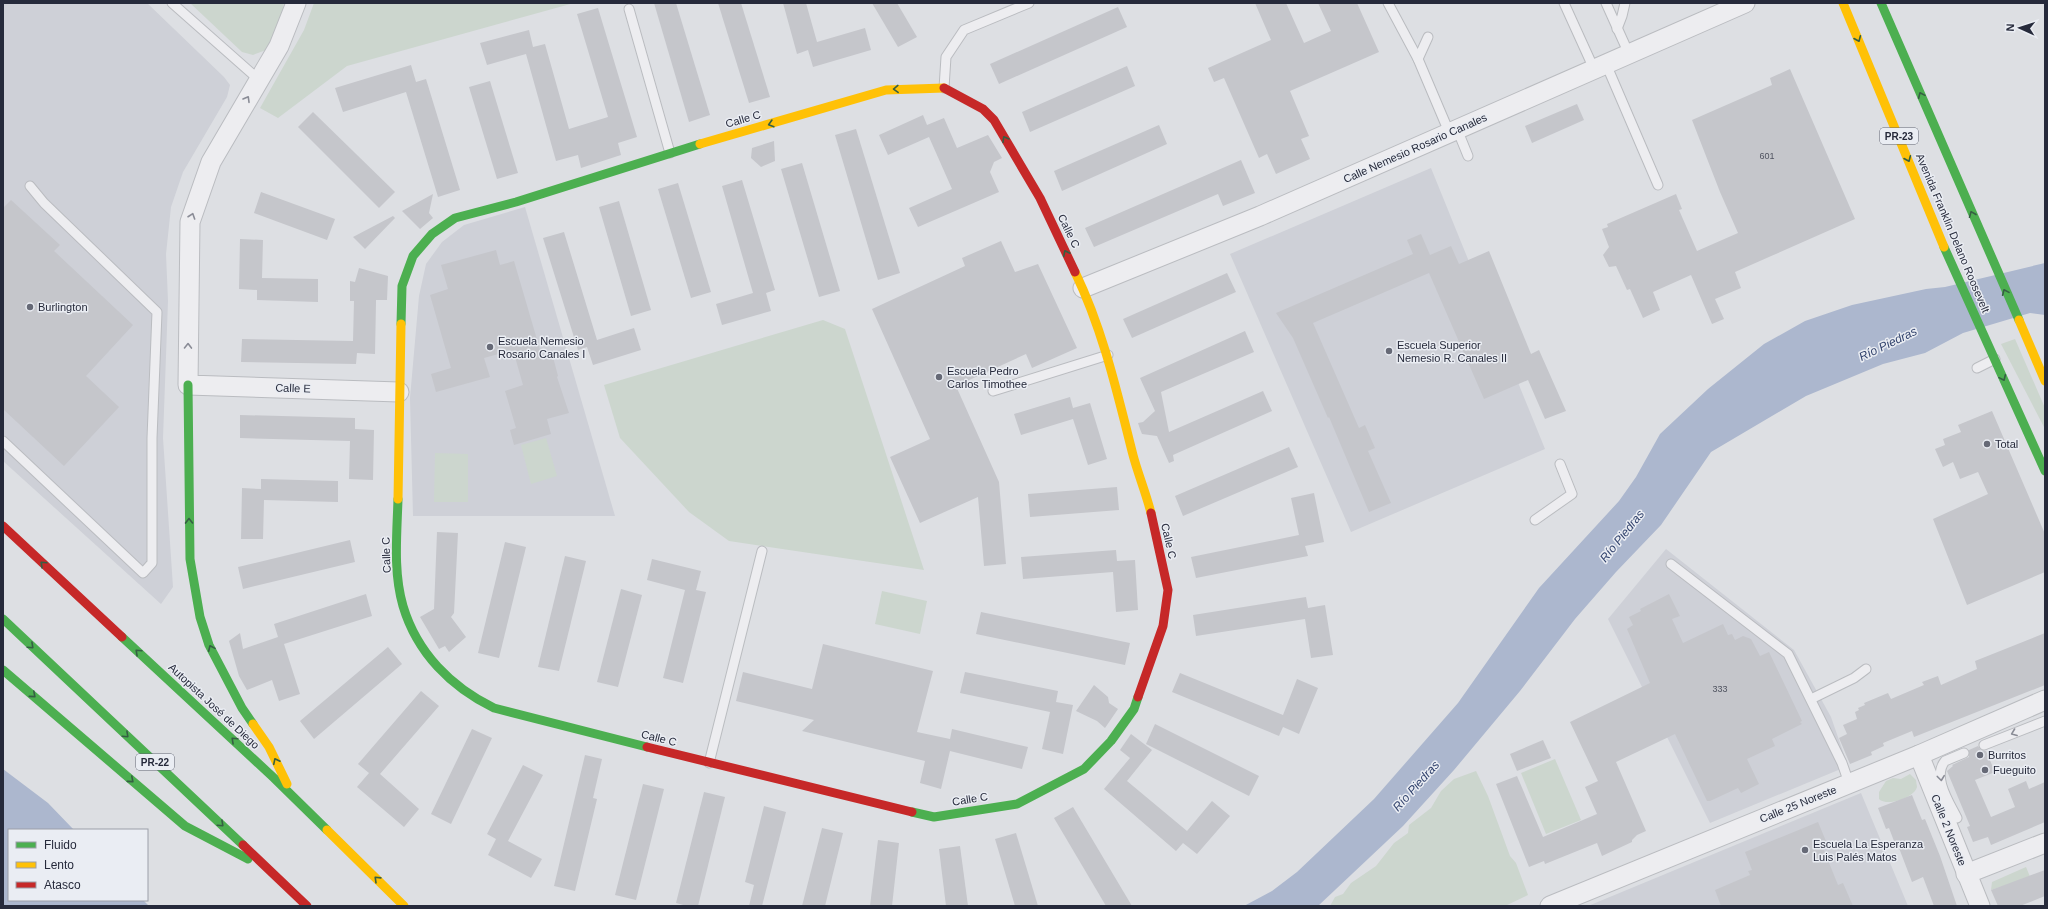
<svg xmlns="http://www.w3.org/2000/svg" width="2048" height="909" font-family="Arial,sans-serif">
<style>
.built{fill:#ced0d7}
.green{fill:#ccd6ce}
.water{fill:#acb7ce}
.building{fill:#c5c6cb}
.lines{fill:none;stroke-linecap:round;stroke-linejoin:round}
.lane-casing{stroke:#babcc0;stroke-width:11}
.street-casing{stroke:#babcc0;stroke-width:21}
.lane{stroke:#ededf0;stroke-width:9}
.street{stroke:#ededf0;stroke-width:19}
.fast{stroke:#4caf50;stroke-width:9}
.slow{stroke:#ffc107;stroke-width:9}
.jam{stroke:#c62828;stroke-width:9}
.oneway{stroke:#355f43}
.oneway2{stroke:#8a8c96}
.poi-dot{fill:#666976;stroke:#eaedf3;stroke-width:1.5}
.labels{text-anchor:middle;stroke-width:3;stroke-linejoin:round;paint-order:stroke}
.number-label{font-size:9px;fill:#505360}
.shield{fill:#eaedf3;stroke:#616472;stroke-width:1}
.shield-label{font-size:10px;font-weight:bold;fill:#262a3b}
.street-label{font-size:11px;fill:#262a3b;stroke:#eaedf3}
.poi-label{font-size:11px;fill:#262a3b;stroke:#eaedf3;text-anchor:start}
.water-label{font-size:12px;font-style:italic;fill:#32436d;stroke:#eaedf3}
</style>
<rect width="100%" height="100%" fill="#dddfe3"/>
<!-- built -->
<g class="built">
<path d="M3,3H147L224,77L230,85L227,97L183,172L171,207L166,254L168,301L163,438L173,587L161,604L3,461Z"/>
<path d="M1431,168L1545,449L1351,532L1230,254Z"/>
<path d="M525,207L615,516H413L410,398L419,296L426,264L442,242L464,225Z"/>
<path d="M1666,549L1794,650L1831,717L1848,766L1710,823L1608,619Z"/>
<path d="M1861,793L1908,906H1588Z"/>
</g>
<!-- green -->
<g class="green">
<path d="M190,3H284L281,18L266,50L253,55L242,52Z"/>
<path d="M314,3H574L347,66L278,118L260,108L304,30Z"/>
<path d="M823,320L845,329L924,570L729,541L689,512L620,438L604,385Z"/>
<path d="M2015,339L2045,408V429L2001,344Z"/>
<path d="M546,438L557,476L531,484L521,445Z"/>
<path d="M435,453L468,454V502H434Z"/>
<path d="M882,591L927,601L920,634L875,624Z"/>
<path d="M1555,759L1581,820L1546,834L1521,773Z"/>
<path d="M1476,771L1488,796L1510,856L1516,863L1528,895L1505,906H1330L1335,897L1343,894L1351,883L1376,866L1394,843L1408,833L1409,825L1431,808L1441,791L1454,779Z"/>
<path d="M1910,774L1916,780L1917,787C1914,798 1887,807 1879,799V792L1886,781L1893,778L1901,779Z"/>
<path d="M2026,867L2033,884L2003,886L1991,890L1992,882Z"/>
</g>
<!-- water -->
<g class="water">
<path d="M2045,263V315L2030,313L1963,333L1925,353L1883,364L1806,396L1711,452L1661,525L1616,572L1575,619L1520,691L1454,770L1403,826L1318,906H1244L1272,891L1297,872L1374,799L1458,703L1539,588L1619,501L1636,477L1660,434L1708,389L1764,344L1805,321L1852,305L1926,289L1945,287Z"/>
<path d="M3,769L48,803L74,830H9V900H143L149,906H3Z"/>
</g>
<!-- building -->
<g class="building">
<path d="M654,3H676L710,115L689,122Z"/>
<path d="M718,3H741L770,97L749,103Z"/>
<path d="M783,3H806L817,42L865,28L871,50L813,67L808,50L797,54Z"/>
<path d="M872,3H897L917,37L898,47Z"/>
<path d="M1255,3H1286L1304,43L1331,31L1318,3H1357L1379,52L1290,91L1309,136L1301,139L1310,159L1276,174L1267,154L1259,158L1224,78L1214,82L1208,68L1271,40Z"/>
<path d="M1118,7L1127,27L999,84L990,64Z"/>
<path d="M598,8L637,137L618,143L621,155L581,168L578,155L556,161L526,54L487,65L480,43L529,30L533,47L545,44L569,129L608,117L577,14Z"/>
<path d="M411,65L416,82L426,79L460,190L438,197L406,92L343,112L335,88Z"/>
<path d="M1127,66L1135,86L1030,132L1022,112Z"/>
<path d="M1790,69L1855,219L1735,272L1741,288L1715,299L1724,319L1712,324L1691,275L1653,292L1660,310L1643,318L1630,289L1627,290L1616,266L1609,267L1603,255L1609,247L1602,229L1608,227L1607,224L1676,194L1682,209L1679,210L1697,251L1738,233L1720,192L1692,120L1772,85L1770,78Z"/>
<path d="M490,81L518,173L497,179L469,87Z"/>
<path d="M1577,104L1584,120L1532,143L1525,126Z"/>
<path d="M313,112L395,192L379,208L298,127Z"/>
<path d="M923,115L927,125L944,118L957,148L988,135L1002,158L994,162L990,172L999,192L918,227L909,208L952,189L929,137L888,155L879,135Z"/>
<path d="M1159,125L1167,144L1062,191L1054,171Z"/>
<path d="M856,129L900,273L878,280L835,135Z"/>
<path d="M774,141L775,161L761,167L751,158L752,148Z"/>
<path d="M1241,160L1255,193L1223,206L1218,194L1094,247L1085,228Z"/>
<path d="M802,163L840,291L819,297L781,169Z"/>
<path d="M742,180L775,290L766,293L771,311L722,325L716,304L753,293L722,186Z"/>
<path d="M678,183L711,292L691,298L658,189Z"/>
<path d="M261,192L335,219L327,240L254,213Z"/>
<path d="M433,194L429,213L433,218L420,229L402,211Z"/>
<path d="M11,200L60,245L54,251L133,325L86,376L119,407L64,466L3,409V208Z"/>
<path d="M619,201L651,310L631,316L599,207Z"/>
<path d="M393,216L395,218L365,249L353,237Z"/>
<path d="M564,232L597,340L634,328L641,350L593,365L587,347L578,350L543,238Z"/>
<path d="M1421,234L1430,255L1451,246L1459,264L1489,251L1531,354L1539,350L1566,411L1545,419L1528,380L1484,399L1429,273L1313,323L1359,428L1365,425L1375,448L1368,451L1391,503L1369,512L1329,417L1328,418L1293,338L1276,313L1413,254L1407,240Z"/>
<path d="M240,239L263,240L262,278L318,279V302L257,300V290L239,289Z"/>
<path d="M1001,241L1015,272L1038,264L1077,348L1032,368L1026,354L956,386L999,482L1006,564L984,566L978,497L920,523L890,457L930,439L872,309L965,266L962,258Z"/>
<path d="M496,250L500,265L514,261L543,360L553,357L558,376L557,377L569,413L547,419L551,434L514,445L510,430L516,428L505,391L523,385L513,350L484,358L490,377L436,392L431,374L451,368L430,295L448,289L441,265Z"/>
<path d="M359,268L388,276L387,300H376V302L375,354L357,353L356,364L241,362L242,339L353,341L354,301H350V281L355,282Z"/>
<path d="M1227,273L1236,292L1132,338L1123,319Z"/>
<path d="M1245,331L1254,352L1161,392L1169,432L1263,391L1272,411L1173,455L1174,461L1169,463L1157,436L1142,434L1140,429L1138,423L1143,422L1155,411L1140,378Z"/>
<path d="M1070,397L1073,408L1090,403L1107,459L1088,465L1073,419L1021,435L1014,414Z"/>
<path d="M1992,411L2045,534V572L1967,605L1933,519L1988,494L1978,472L1960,479L1953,462L1943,467L1935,449L1945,445L1943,439L1961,432L1958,425Z"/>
<path d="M240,415L355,418V429L374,430L373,480L349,479L350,441L240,438Z"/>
<path d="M1289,447L1298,467L1183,516L1175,496Z"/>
<path d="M261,479L338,481V502L264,500L263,539H241L242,488L261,489Z"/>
<path d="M1117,487L1119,510L1030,517L1028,494Z"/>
<path d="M1314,493L1324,542L1305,546L1308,556L1196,578L1191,557L1299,535L1291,498Z"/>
<path d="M437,532L458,533L454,613L451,617L466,637L449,652L445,646L439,649L420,617L434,609Z"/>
<path d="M350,540L355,562L243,589L238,567Z"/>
<path d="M505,542L526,547L499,658L478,653Z"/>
<path d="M1116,550L1117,561L1135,560L1138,610L1116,612L1113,572L1023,579L1021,557Z"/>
<path d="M565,556L586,561L559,671L538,667Z"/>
<path d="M652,559L701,571L696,590L706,592L683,683L663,678L685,590L647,580Z"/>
<path d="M621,589L642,595L618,687L597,682Z"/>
<path d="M366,594L372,616L284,644L300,694L279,701L272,680L247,690L239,676L229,641L240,633L243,649L278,637L274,624Z"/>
<path d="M1669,594L1680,616L1672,619L1683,643L1723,624L1728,635L1732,634L1735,640L1743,636L1751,639L1760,656L1769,652L1802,721L1800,722L1802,724L1772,739L1775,746L1747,759L1759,784L1741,793L1738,788L1710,801H1707L1675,734L1616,762L1646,831L1637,835L1632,840V842L1602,856L1597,843L1545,864L1544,861L1529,867L1496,784L1517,776L1543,837L1597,814L1585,787L1598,781L1570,722L1650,683L1627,629L1633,625L1629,617L1641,611L1640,609Z"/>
<path d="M1306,597L1308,608L1325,605L1333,655L1311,658L1305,619L1196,636L1193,615Z"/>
<path d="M981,612L1130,643L1125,665L976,634Z"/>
<path d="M2045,633V685L1914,737L1912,731L1883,743L1884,746L1871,752L1872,755L1850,764L1839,738L1847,734L1843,725L1857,719L1855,712L1859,710L1858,708L1865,705L1864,703L1888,693L1891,699L1924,685L1922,682L1938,676L1941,685L1977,669L1975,661Z"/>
<path d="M823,644L933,671L917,732L950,739L952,729L1028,747L1022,769L950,751L941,789L920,783L925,761L802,731L814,720L736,701L743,672L812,689Z"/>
<path d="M388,647L402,664L314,739L300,721Z"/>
<path d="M965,672L1058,691L1056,702L1073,705L1063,754L1042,749L1050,712L960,693Z"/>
<path d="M1180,673L1283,715L1297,679L1318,688L1299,734L1283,727L1279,736L1172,692Z"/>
<path d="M1094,685L1108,697L1109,703L1118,709L1105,728L1097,721L1076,711Z"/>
<path d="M421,691L439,706L380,774L419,809L404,827L357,787L369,773L358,764Z"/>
<path d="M1155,724L1259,776L1249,796L1146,744Z"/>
<path d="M472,729L492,738L451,824L431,814Z"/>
<path d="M1131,734L1152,750L1127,781L1187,831L1212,801L1230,816L1197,854L1183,843L1176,851L1104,789L1130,758L1120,750Z"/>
<path d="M1543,740L1551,758L1517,771L1510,754Z"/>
<path d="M1978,746L1981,750L1986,751L1995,772L1975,780L1991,817L2015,807L2008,789L2026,781L2029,789L2045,782V822L1991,845L1988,837L1973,842L1967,827L1970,826L1947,771L1953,766L1952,765L1969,757V750Z"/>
<path d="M585,755L602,759L593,798L597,799L575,891L554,886Z"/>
<path d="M523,765L543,775L508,841L542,859L531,878L488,855L496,839L487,834Z"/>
<path d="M643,784L664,789L636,900L615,895Z"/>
<path d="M704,792L725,797L698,906H687L676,903Z"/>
<path d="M1912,795L1922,820L1925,819L1940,856L1957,906H1934L1923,877L1912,882L1899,848L1897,849L1889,828L1886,829L1878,808Z"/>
<path d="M764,806L786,812L762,906H749L754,885L745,882Z"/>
<path d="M1073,807L1132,906H1106L1054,818Z"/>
<path d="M1818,822L1828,846L1823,848L1838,885L1843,883L1853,906H1721L1715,890L1750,875L1748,871L1752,870L1745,852Z"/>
<path d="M822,828L843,833L825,906H802Z"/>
<path d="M1016,833L1038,906H1015L995,839Z"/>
<path d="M878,840L899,843L892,906H870Z"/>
<path d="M960,846L968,906H946L939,849Z"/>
<path d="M2045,870V896L2020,906H1998L1991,890Z"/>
</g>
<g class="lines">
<defs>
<g id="lane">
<path d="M172,3L258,79"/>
<path d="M1388,3L1418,59L1449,132"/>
<path d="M1564,3L1594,69"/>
<path d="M1606,3L1629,54"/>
<path d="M629,9L670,153"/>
<path d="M1617,29L1622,16L1625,3"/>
<path d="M1418,59L1428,37"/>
<path d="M1606,64L1658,185"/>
<path d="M944,88L946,57L964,30L1029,3"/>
<path d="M1457,129L1468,156"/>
<path d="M1977,368L1995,359"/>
<path d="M993,391L1108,355"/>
<path d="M3,441L143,573L152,563V438L157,312L44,203L30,186"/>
<path d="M1535,520L1572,494L1560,464"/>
<path d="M1671,564L1788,654L1842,763L1849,783"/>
<path d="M1811,699L1854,678L1866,669"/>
<path d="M1984,745L2045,721"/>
<path d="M709,763L762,551"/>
<path d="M1957,818C1949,802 1932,777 1945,761L1964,753"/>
</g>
<g id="street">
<path d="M296,3L279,46L211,162L190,222L188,385L399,392"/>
<path d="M1083,288L1260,216L1745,3"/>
<path d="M1919,755L1980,906"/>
<path d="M1966,874L2045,843"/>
<path d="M1550,906L1919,755L2045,700"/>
</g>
</defs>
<!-- lane casing -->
<use href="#lane" class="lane-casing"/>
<!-- street casing -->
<use href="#street" class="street-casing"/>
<!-- lane -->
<use href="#lane" class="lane"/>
<!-- street -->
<use href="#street" class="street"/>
<!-- fast -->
<g class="fast">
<path d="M1881,3L2019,320"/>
<path d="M1944,247L2045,471"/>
<path d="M401,324L402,286L413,256L432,234L455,218L516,202L700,144"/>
<path d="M188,385L190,559L200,617L209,645L242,708L253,724"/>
<path d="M398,499C397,534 393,572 403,606C417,653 451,687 494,708L647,747"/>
<path d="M3,619L243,845"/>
<path d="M122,637L274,778L327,830"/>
<path d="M3,670L185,826L248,859"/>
<path d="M912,812L934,817L1017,804L1084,769L1111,741L1134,709L1138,697"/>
</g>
<!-- slow -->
<g class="slow">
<path d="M1843,3L1944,247"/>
<path d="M700,144L886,90L944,88"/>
<path d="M1075,272C1103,330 1117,392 1133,455C1138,474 1146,493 1151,513"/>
<path d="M2019,320L2045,381"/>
<path d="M398,499L401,324"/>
<path d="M253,724L269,747L287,784"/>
<path d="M327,830L404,906"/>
</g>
<!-- jam -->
<g class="jam">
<path d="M944,88L983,109L994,120L1040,198L1075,272"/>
<path d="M3,526L122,637"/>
<path d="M1138,697L1163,626L1168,590L1151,513"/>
<path d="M647,747L912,812"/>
<path d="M243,845L307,906"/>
</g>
</g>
<!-- one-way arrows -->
<defs><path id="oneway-chevron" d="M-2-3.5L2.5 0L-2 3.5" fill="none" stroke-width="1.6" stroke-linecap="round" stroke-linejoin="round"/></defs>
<g class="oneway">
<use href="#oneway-chevron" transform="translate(1858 39) rotate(67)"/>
<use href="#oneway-chevron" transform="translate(896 89) rotate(178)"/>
<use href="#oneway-chevron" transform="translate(1921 95) rotate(-114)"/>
<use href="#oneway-chevron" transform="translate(771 124) rotate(164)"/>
<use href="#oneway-chevron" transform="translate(1005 139) rotate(-120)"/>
<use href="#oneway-chevron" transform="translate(1908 159) rotate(67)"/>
<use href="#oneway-chevron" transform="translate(1972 214) rotate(-112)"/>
<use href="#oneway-chevron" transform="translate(1066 253) rotate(-116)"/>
<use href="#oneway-chevron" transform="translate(2005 292) rotate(-114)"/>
<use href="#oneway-chevron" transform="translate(2003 378) rotate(66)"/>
<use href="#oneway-chevron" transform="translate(189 521) rotate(-91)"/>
<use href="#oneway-chevron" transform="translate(43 564) rotate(-137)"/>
<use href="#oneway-chevron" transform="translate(31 646) rotate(43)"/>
<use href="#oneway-chevron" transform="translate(211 648) rotate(-114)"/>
<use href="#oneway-chevron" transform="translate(138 652) rotate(-137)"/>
<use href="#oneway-chevron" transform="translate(33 695) rotate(41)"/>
<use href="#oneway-chevron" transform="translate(126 735) rotate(43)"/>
<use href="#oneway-chevron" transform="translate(234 740) rotate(-137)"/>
<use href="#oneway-chevron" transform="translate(276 761) rotate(-116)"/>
<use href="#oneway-chevron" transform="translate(131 780) rotate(41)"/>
<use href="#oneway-chevron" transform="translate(221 824) rotate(43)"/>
<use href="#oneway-chevron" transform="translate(377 879) rotate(-136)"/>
</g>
<g class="oneway2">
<use href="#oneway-chevron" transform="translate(247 99) rotate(-60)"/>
<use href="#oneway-chevron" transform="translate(192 216) rotate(-71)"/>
<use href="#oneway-chevron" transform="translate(188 346) rotate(-89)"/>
<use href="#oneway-chevron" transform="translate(2014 733) rotate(159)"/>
<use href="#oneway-chevron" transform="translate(1941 778) rotate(83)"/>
</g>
<!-- markers -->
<g class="poi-dot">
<circle cx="30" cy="307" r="4"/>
<circle cx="490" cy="347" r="4"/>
<circle cx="1389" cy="351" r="4"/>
<circle cx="939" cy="377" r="4"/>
<circle cx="1987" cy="444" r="4"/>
<circle cx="1980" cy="755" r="4"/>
<circle cx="1985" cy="770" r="4"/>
<circle cx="1805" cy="850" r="4"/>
</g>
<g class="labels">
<!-- number labels -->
<g class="number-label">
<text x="1767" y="159">601</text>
<text x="1720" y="692">333</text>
</g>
<!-- shield labels -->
<g class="shield">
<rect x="1880" y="128" width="38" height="16" rx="3"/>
<rect x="136" y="754" width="38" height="16" rx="3"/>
</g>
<g class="shield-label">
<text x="1899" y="140">PR-23</text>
<text x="155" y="766">PR-22</text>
</g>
<!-- street labels -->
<g class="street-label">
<text transform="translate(743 119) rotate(-16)" y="4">Calle C</text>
<text transform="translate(1415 148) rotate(-24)" y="4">Calle Nemesio Rosario Canales</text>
<text transform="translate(1069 231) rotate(64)" y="4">Calle C</text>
<text transform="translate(1953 233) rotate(67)" y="4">Avenida Franklin Delano Roosevelt</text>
<text transform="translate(293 388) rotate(2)" y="4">Calle E</text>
<text transform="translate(1169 541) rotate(77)" y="4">Calle C</text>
<text transform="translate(386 555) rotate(-92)" y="4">Calle C</text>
<text transform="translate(214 706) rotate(43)" y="4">Autopista José de Diego</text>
<text transform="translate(659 738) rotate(14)" y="4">Calle C</text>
<text transform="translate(970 799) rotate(-9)" y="4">Calle C</text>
<text transform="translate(1798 804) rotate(-22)" y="4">Calle 25 Noreste</text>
<text transform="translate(1949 830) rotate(68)" y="4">Calle 2 Noreste</text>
</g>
<!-- poi labels -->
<g class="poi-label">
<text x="38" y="311">Burlington</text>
<text x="498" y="345">Escuela Nemesio<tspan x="498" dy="13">Rosario Canales I</tspan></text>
<text x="1397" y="349">Escuela Superior<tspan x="1397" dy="13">Nemesio R. Canales II</tspan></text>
<text x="947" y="375">Escuela Pedro<tspan x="947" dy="13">Carlos Timothee</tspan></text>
<text x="1995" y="448">Total</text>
<text x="1988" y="759">Burritos</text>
<text x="1993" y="774">Fueguito</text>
<text x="1813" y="848">Escuela La Esperanza<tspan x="1813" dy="13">Luis Palés Matos</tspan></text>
</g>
<!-- water labels -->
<g class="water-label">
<text transform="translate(1888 344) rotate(-26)" y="4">Río Piedras</text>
<text transform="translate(1622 536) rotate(-51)" y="4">Río Piedras</text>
<text transform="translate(1416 786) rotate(-48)" y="4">Río Piedras</text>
</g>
</g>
<!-- border -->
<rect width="2048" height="909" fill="none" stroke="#262a3b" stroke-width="8"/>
<!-- legend -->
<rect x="8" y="829" width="140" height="72" fill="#eaedf3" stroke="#9c9fa9"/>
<rect x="16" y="842" width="20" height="6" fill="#4caf50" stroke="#9c9fa9"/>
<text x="44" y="849" font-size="12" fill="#262a3b">Fluido</text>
<rect x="16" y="862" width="20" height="6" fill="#ffc107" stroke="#9c9fa9"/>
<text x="44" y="869" font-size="12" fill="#262a3b">Lento</text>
<rect x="16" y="882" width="20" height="6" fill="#c62828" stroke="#9c9fa9"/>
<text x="44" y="889" font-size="12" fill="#262a3b">Atasco</text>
<!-- north arrow -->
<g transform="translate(2020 28) rotate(273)" stroke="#eaedf3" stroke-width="3" paint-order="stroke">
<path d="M0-3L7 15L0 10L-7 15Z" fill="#262a3b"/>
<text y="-6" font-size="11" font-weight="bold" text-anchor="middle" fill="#262a3b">N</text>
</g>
</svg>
